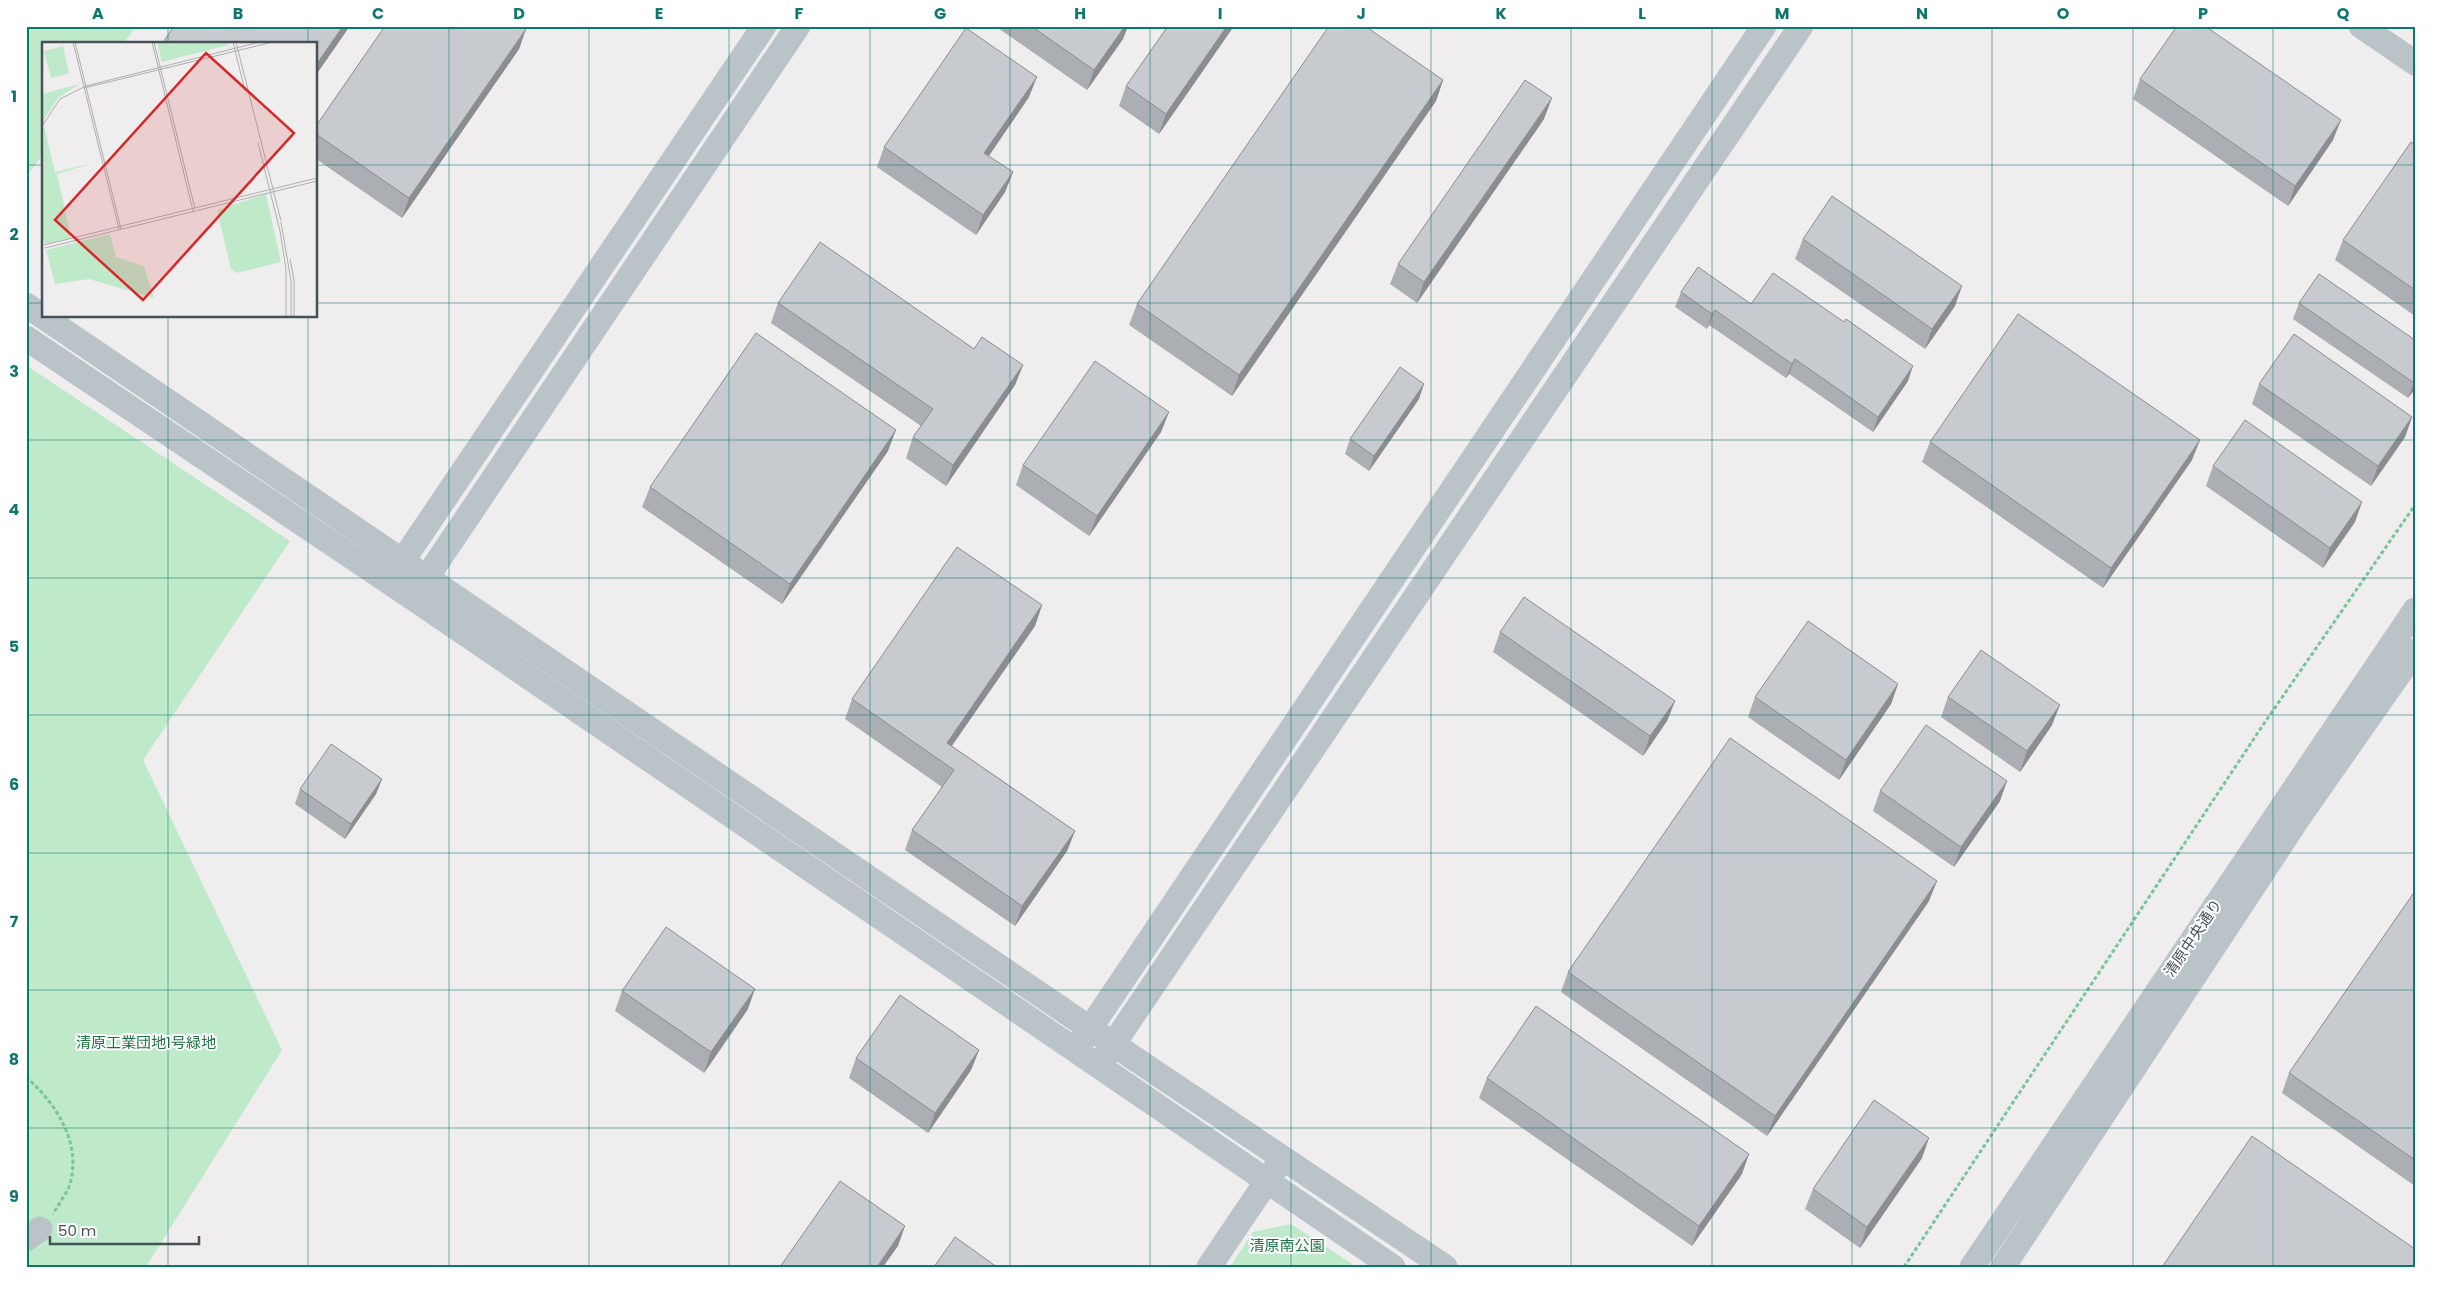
<svg xmlns="http://www.w3.org/2000/svg" width="2441" height="1293" font-family="Poppins,'Noto Sans JP',sans-serif">
<style>
.green{fill:#beeaca}
.lines{fill:none;stroke-linecap:round;stroke-linejoin:round}
.path{stroke:#79c598;stroke-width:3;stroke-dasharray:4 2.5;stroke-linecap:butt}
.minor{stroke:#b9c3c8;stroke-width:25}
.wall{fill:#abaeb2}
.shaded-wall{fill:#8b8d91}
.building{fill:#c7cacf;stroke:#8b8d91}
.grid{fill:none;stroke:#0f766e;stroke-width:1;stroke-opacity:0.55}
.labels{text-anchor:middle;stroke-width:4;stroke-linejoin:round;paint-order:stroke}
.street-label{font-size:15px;fill:#475258;stroke:#fff}
.park-label{font-size:15px;fill:#1e7340;stroke:#fff}
.inset-road{fill:none;stroke:#acafb1;stroke-width:1}
.view{fill:#d62828;fill-opacity:0.15;stroke:#d62828;stroke-width:2.5}
.inset-edge{fill:none;stroke:#475258;stroke-width:2.5}
.neatline{fill:none;stroke:#0f766e;stroke-width:2}
.grid-label{font-size:16px;text-anchor:middle;font-weight:bold;fill:#0f766e}
</style>
<rect width="100%" height="100%" fill="#efeded"/>
<!-- green -->
<g class="green">
<path d="M26,26H136L123,44H44V153L26,177Z"/>
<path d="M26,365L290,541L143,760L282,1050L146,1267H27L26,1265Z"/>
<path d="M1291,1224L1357,1267H1230L1253,1232Z"/>
</g>
<g class="lines">
<!-- path -->
<g class="path">
<path d="M26,1077C57,1104 83,1145 69,1187C65,1196 58,1205 53,1214"/>
<path d="M1904,1267L2263,725L2415,505"/>
</g>
<!-- minor -->
<g class="minor">
<path d="M2361,26L2415,63"/>
<path d="M26,305L1113,1044L1445,1267"/>
<path d="M26,338L413,598L1393,1267"/>
<path d="M393,575L764,26"/>
<path d="M417,592L798,26"/>
<path d="M1081,1042L1764,26"/>
<path d="M1104,1058L1801,26"/>
<path d="M26,1239L40,1229"/>
<path d="M1209,1267L1277,1166"/>
<path d="M1972,1267L2415,610"/>
<path d="M2003,1267L2299,817L2415,651"/>
</g>
</g>
<!-- wall -->
<g class="wall">
<path d="M995,26H1128L1123,39L1087,90Z"/>
<path d="M1234,26L1159,134L1119,106L1126,86Z"/>
<path d="M526,29L519,49L402,218L316,159V126Z"/>
<path d="M2140,79L2333,140L2288,206L2133,99Z"/>
<path d="M1443,80L1436,101L1232,396L1129,325L1137,304Z"/>
<path d="M1029,97L989,156L1013,172L1005,192L976,235L877,167L884,147Z"/>
<path d="M1544,119L1417,303L1390,284L1398,264Z"/>
<path d="M2415,145V316L2335,260L2343,240Z"/>
<path d="M1803,239L1955,306L1925,349L1795,259Z"/>
<path d="M1681,292L1751,304L1908,381L1873,432L1789,374L1786,378L1709,325L1707,329L1675,307Z"/>
<path d="M778,303L974,349L1023,365L1015,385L946,486L906,458L913,437L921,426L771,323Z"/>
<path d="M2299,303L2415,340V389L2408,398L2293,319Z"/>
<path d="M2259,384L2412,417L2405,437L2371,486L2252,404Z"/>
<path d="M1419,399L1369,471L1345,454L1350,439Z"/>
<path d="M1169,412L1161,432L1089,536L1016,485L1023,465Z"/>
<path d="M1930,442L2192,460L2103,588L1922,462Z"/>
<path d="M888,451L782,604L642,507L650,487Z"/>
<path d="M2213,466L2355,522L2323,568L2206,486Z"/>
<path d="M1042,605L1035,626L952,746L1075,831L1067,851L1015,926L905,850L912,830L942,787L845,719L852,699Z"/>
<path d="M1500,632L1675,701L1667,721L1643,756L1493,652Z"/>
<path d="M1898,684L1891,704L1839,780L1748,717L1755,697Z"/>
<path d="M1948,697L2052,725L2020,772L1941,717Z"/>
<path d="M382,779L376,794L345,839L295,804L300,789Z"/>
<path d="M1880,791L2000,801L1954,867L1873,811Z"/>
<path d="M2415,891V1186L2282,1093L2289,1073Z"/>
<path d="M1929,901L1767,1136L1561,992L1568,972Z"/>
<path d="M622,991L748,1009L704,1073L615,1011Z"/>
<path d="M979,1050L971,1070L928,1133L849,1078L856,1058Z"/>
<path d="M1487,1078L1742,1174L1692,1246L1479,1098Z"/>
<path d="M1922,1158L1860,1248L1805,1209L1813,1189Z"/>
</g>
<!-- shaded-wall -->
<g class="shaded-wall">
<path d="M343,26H350L316,75V65Z"/>
<path d="M1125,26H1128L1123,39L1087,90L1094,70Z"/>
<path d="M1227,26H1234L1159,134L1166,114Z"/>
<path d="M526,29L519,49L402,218L409,198Z"/>
<path d="M1037,77L1029,97L977,173L984,153Z"/>
<path d="M1443,80L1436,101L1232,396L1239,375Z"/>
<path d="M1552,98L1544,119L1417,303L1424,282Z"/>
<path d="M2341,120L2333,140L2288,206L2295,186Z"/>
<path d="M1013,172L1005,192L976,235L983,215Z"/>
<path d="M1962,286L1955,306L1925,349L1932,329Z"/>
<path d="M1715,310L1709,325L1707,329L1712,314Z"/>
<path d="M1795,359L1789,374L1786,378L1792,364Z"/>
<path d="M1023,365L1015,385L946,486L953,465Z"/>
<path d="M1913,366L1908,381L1873,432L1878,417Z"/>
<path d="M2415,382V389L2408,398L2414,383Z"/>
<path d="M1424,384L1419,399L1369,471L1374,456Z"/>
<path d="M1169,412L1161,432L1089,536L1097,516Z"/>
<path d="M2412,417L2405,437L2371,486L2378,466Z"/>
<path d="M896,430L888,451L782,604L790,584Z"/>
<path d="M2200,440L2192,460L2103,588L2111,568Z"/>
<path d="M2362,502L2355,522L2323,568L2330,548Z"/>
<path d="M1042,605L1035,626L941,761L947,743Z"/>
<path d="M1898,684L1891,704L1839,780L1846,760Z"/>
<path d="M1675,701L1667,721L1643,756L1650,736Z"/>
<path d="M2060,705L2052,725L2020,772L2027,751Z"/>
<path d="M382,779L376,794L345,839L351,824Z"/>
<path d="M2007,781L2000,801L1954,867L1961,847Z"/>
<path d="M1075,831L1067,851L1015,926L1022,906Z"/>
<path d="M1937,881L1929,901L1767,1136L1775,1116Z"/>
<path d="M755,989L748,1009L704,1073L711,1052Z"/>
<path d="M979,1050L971,1070L928,1133L935,1113Z"/>
<path d="M1929,1138L1922,1158L1860,1248L1867,1227Z"/>
<path d="M1749,1154L1742,1174L1692,1246L1699,1226Z"/>
<path d="M905,1226L898,1246L883,1267H877Z"/>
</g>
<!-- building -->
<g class="building">
<path d="M174,26H343L316,65V44H162Z"/>
<path d="M385,26H522L526,29L409,198L316,134V126Z"/>
<path d="M1031,26H1125L1094,70Z"/>
<path d="M1168,26H1227L1166,114L1126,86Z"/>
<path d="M1329,26H1365L1443,80L1239,375L1137,304Z"/>
<path d="M2177,26H2205L2341,120L2295,186L2140,79Z"/>
<path d="M966,28L1037,77L984,153L1013,172L983,215L884,147Z"/>
<path d="M1525,80L1552,98L1424,282L1398,264Z"/>
<path d="M2411,142L2415,145V290L2343,240Z"/>
<path d="M1832,196L1962,286L1932,329L1803,239Z"/>
<path d="M820,242L974,349L982,337L1023,365L953,465L913,437L933,409L778,303Z"/>
<path d="M1698,267L1751,304L1773,273L1844,322L1846,319L1913,366L1878,417L1795,359L1792,364L1715,310L1712,314L1681,292Z"/>
<path d="M2319,274L2415,340V382L2414,383L2299,303Z"/>
<path d="M2018,314L2200,440L2111,568L1930,442Z"/>
<path d="M756,333L896,430L790,584L650,487Z"/>
<path d="M2294,334L2412,417L2378,466L2259,384Z"/>
<path d="M1095,361L1169,412L1097,516L1023,465Z"/>
<path d="M1400,367L1424,384L1374,456L1350,439Z"/>
<path d="M2245,420L2362,502L2330,548L2213,466Z"/>
<path d="M957,547L1042,605L947,743L1075,831L1022,906L912,830L954,770L852,699Z"/>
<path d="M1524,597L1675,701L1650,736L1500,632Z"/>
<path d="M1808,621L1898,684L1846,760L1755,697Z"/>
<path d="M1981,650L2060,705L2027,751L1948,697Z"/>
<path d="M1926,725L2007,781L1961,847L1880,791Z"/>
<path d="M1730,738L1937,881L1775,1116L1568,972Z"/>
<path d="M331,744L382,779L351,824L300,789Z"/>
<path d="M2415,891V1160L2289,1073Z"/>
<path d="M666,927L755,989L711,1052L622,991Z"/>
<path d="M900,995L979,1050L935,1113L856,1058Z"/>
<path d="M1536,1006L1749,1154L1699,1226L1487,1078Z"/>
<path d="M1874,1100L1929,1138L1867,1227L1813,1189Z"/>
<path d="M2252,1136L2415,1249V1267H2162Z"/>
<path d="M840,1181L905,1226L877,1267H780Z"/>
<path d="M955,1237L997,1267H934Z"/>
</g>
<!-- grid -->
<path class="grid" d="M168,26V44M308,26V44M449,26V1267M589,26V1267M729,26V1267M870,26V1267M1010,26V1267M1150,26V1267M1291,26V1267M1431,26V1267M1571,26V1267M1712,26V1267M1852,26V1267M1992,26V1267M2133,26V1267M2273,26V1267M26,165H44M316,165H2415M26,303H44M316,303H2415M168,316V1267M308,316V1267M26,440H2415M26,578H2415M26,715H2415M26,853H2415M26,990H2415M26,1128H2415"/>
<g class="labels">
<!-- street labels -->
<g class="street-label">
<text transform="translate(2193 938) rotate(-56)" y="5">清原中央通り</text>
</g>
<!-- park labels -->
<g class="park-label">
<text x="146" y="1048">清原工業団地1号緑地</text>
<text x="1287" y="1251">清原南公園</text>
</g>
</g>
<!-- overview -->
<g transform="translate(42 42)">
<rect width="275" height="275" fill="#efeded"/>
<path d="M115,0H185L186,3L120,20ZM21,4L27,31L9,36L2,9ZM38,42L17,55L0,80V52ZM2,84L13,130L55,120L15,132L29,196L3,202L0,191ZM224,152L239,220L195,231L189,227L175,168ZM68,192L74,215L102,224L112,256L47,237L13,242L4,208Z" fill="#beeaca"/>
<path class="inset-road" d="M31,0L77,187M33,0L79,187M110,0L151,169M112,0L153,167M191,0L203,49M194,0L239,179M42,46L231,0M0,84L18,57L44,44L218,0M216,101L238,189L244,227V275M239,180L249,239V275M2,203L275,136M3,206L275,139M248,217L252,238V275"/>
<path class="view" d="M164,11L252,91L101,258L13,178Z"/>
<rect width="275" height="275" class="inset-edge"/>
</g>
<!-- border -->
<rect width="2441" height="1293" fill="none" stroke="#ffffff" stroke-width="55"/>
<!-- scale -->
<path d="M50 1236v8h149v-8" fill="none" stroke="#475258" stroke-width="2.5"/>
<text x="58" y="1236" font-size="15" fill="#475258" stroke="#ffffff" stroke-width="4" paint-order="stroke">50 m</text>
<rect x="28" y="28" width="2386" height="1238" class="neatline"/>
<g class="grid-label">
<text x="98" y="19">A</text>
<text x="238" y="19">B</text>
<text x="378" y="19">C</text>
<text x="519" y="19">D</text>
<text x="659" y="19">E</text>
<text x="799" y="19">F</text>
<text x="940" y="19">G</text>
<text x="1080" y="19">H</text>
<text x="1220" y="19">I</text>
<text x="1361" y="19">J</text>
<text x="1501" y="19">K</text>
<text x="1642" y="19">L</text>
<text x="1782" y="19">M</text>
<text x="1922" y="19">N</text>
<text x="2063" y="19">O</text>
<text x="2203" y="19">P</text>
<text x="2343" y="19">Q</text>
<text x="14" y="102">1</text>
<text x="14" y="240">2</text>
<text x="14" y="377">3</text>
<text x="14" y="515">4</text>
<text x="14" y="652">5</text>
<text x="14" y="790">6</text>
<text x="14" y="927">7</text>
<text x="14" y="1065">8</text>
<text x="14" y="1202">9</text>
</g>
</svg>
